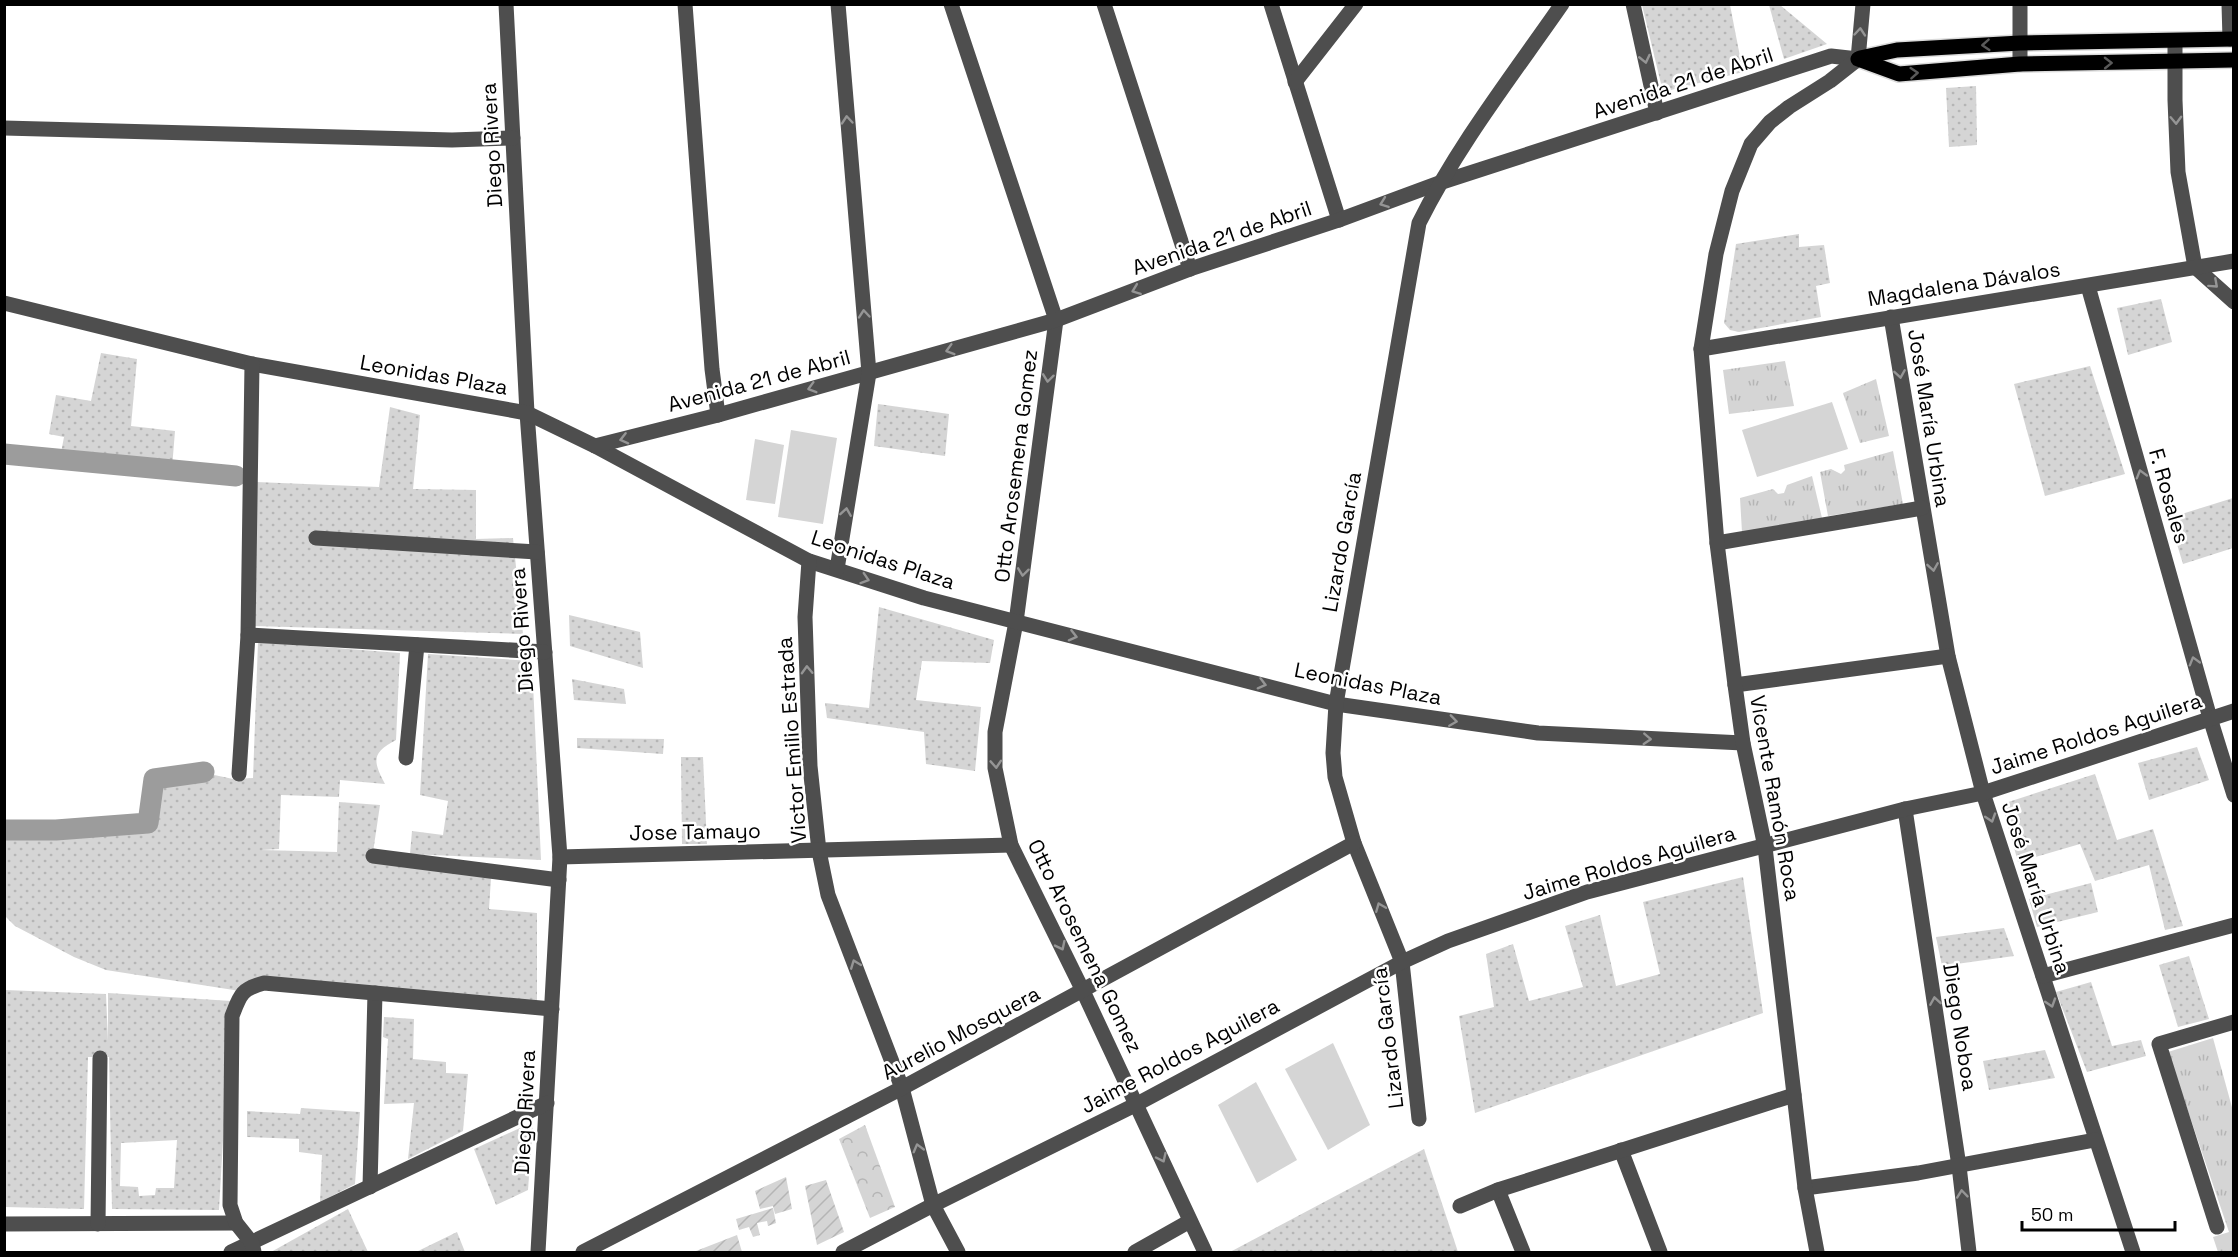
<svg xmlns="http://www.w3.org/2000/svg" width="2238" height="1257" font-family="'Space Grotesk',sans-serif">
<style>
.grass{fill:url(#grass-dots);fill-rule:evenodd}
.forest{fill:url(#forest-crowns)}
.park{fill:url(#park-tufts)}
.garden{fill:url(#garden-furrows)}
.pitch{fill:#d5d5d5}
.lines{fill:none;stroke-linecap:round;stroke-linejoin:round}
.canal{stroke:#9c9c9c;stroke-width:21}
.major-casing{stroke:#dbdbdb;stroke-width:18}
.minor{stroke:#4e4e4e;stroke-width:15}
.major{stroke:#000;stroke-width:15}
.oneway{stroke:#959595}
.oneway2{stroke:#595959}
.labels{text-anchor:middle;stroke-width:5;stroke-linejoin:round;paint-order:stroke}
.street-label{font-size:21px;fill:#000;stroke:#fff}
</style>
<defs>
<pattern id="grass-dots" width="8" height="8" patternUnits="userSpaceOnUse" patternTransform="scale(1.5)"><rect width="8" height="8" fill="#d5d5d5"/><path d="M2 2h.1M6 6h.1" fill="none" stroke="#b5b5b5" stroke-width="1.8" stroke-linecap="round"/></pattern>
<pattern id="forest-crowns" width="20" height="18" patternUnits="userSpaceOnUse" patternTransform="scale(1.5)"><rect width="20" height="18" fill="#d5d5d5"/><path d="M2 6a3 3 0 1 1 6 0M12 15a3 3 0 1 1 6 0" fill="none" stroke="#b5b5b5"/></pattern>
<pattern id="park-tufts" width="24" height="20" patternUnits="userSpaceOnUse" patternTransform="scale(1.5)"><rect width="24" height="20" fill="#d5d5d5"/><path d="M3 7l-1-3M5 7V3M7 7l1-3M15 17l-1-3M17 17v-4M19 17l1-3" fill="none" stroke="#b5b5b5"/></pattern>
<pattern id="garden-furrows" width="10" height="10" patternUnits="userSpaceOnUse" patternTransform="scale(1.5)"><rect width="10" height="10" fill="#d5d5d5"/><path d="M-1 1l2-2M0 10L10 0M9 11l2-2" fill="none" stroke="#b5b5b5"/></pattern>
</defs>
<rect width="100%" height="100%" fill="#fff"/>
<!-- grass -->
<g class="grass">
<path d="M1642,5H1730L1743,72L1663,92Z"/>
<path d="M1769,5H1780L1827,44L1784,59Z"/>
<path d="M1976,86L1977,145L1949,147L1946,88Z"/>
<path d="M1799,234V247L1824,245L1830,283L1816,286L1821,317L1739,332L1730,330L1724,323L1736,244Z"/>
<path d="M2161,299L2172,342L2128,355L2117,308Z"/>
<path d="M101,353L137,359L131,426L175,431L172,468L60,458L64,437L49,434L56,395L91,401Z"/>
<path d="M2090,366L2125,474L2045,496L2014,384Z"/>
<path d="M878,404L949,414L945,456L874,446Z"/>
<path d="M390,407L420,415L413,489L476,490V539L513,538L523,634L252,626L256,482L379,487Z"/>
<path d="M2233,498V548L2183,564L2169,518Z"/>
<path d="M879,607L994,640L990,663L922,661L916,700L981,707L975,771L926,764L924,732L827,718L825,703L869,708Z"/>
<path d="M569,615L640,632L643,668L570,646Z"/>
<path d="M258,642L400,653L396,740C371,753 373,761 385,784L340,780L339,797L281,795L279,849L261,850L337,852L339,802L380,805L372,859L491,878L489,909L537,913V1005L261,981L240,991L106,970L74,957L15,926L5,916V832H56L148,824L155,779L205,773L233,779L253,778Z"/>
<path d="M428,654L532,661L541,860L410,854L412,831L443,835L448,801L420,795Z"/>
<path d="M572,679L624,689L626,704L574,700Z"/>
<path d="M577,738L664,739L663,754L577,748Z"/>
<path d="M2197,747L2209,780L2149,800L2138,763Z"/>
<path d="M681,757H703L707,844H682Z"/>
<path d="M2095,774L2117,840L2153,829L2183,926L2165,930L2149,865L2095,881L2080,844L2018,862L2002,804Z"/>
<path d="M1743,877L1763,1013L1475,1113L1459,1016L1494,1007L1486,954L1513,944L1529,1001L1583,987L1565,926L1600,915L1616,986L1660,974L1643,902Z"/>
<path d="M2091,883L2098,912L2037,927L2029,899Z"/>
<path d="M2004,928L2014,956L1942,966L1936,937Z"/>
<path d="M2189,956L2209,1019L2178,1027L2159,965Z"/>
<path d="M2091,982L2112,1046L2141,1040L2146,1056L2087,1072L2056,992Z"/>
<path d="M5,990L106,994L108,1041V993L231,1001L219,1210L112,1209L109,1057H88L84,1209L5,1207ZM177,1140L174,1188H156L155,1195L139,1196L138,1187L120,1186L121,1143Z"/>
<path d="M384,1017L414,1019L413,1059L446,1062V1073L468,1074L463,1131L408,1159L414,1103L384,1104L388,1039L383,1037Z"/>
<path d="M2045,1050L2055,1078L1989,1090L1983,1061Z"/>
<path d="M301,1108L360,1112L355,1184L320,1202L322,1155L299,1152V1139L247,1137V1111L300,1114Z"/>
<path d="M533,1122L528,1190L496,1205L474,1149Z"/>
<path d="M1424,1149L1458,1252H1230Z"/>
<path d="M348,1209L368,1252H271Z"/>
<path d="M457,1232L465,1252H416Z"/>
</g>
<!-- forest -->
<path class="forest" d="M865,1125L895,1207L870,1218L839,1139Z"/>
<!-- park -->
<g class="park">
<path d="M1785,361L1794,406L1729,414L1723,370Z"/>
<path d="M1876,379L1889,436L1860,443L1843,393Z"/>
<path d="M1893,451L1903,504L1828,516L1820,472L1831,469L1841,474L1845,470L1844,465Z"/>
<path d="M1812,476L1822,518L1742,532L1740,498L1773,489L1778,494L1784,493L1787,485Z"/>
<path d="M2213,1038L2233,1111V1252H2218L2213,1237L2229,1232L2168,1052Z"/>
</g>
<!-- garden -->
<g class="garden">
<path d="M786,1177L792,1209L775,1214L773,1206L760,1209L755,1191Z"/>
<path d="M826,1180L844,1232L817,1245L805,1186Z"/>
<path d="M773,1208L776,1223L768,1226L767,1221L757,1223L760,1235L753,1237L749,1227L739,1230L736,1219Z"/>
<path d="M737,1235L742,1252H696V1251Z"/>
</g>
<!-- pitch -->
<g class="pitch">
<path d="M1832,402L1848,449L1757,477L1742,430Z"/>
<path d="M791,430L837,438L823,524L778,517Z"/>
<path d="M755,439L784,445L775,504L746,500Z"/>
<path d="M1333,1043L1370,1125L1328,1150L1285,1069Z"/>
<path d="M1256,1082L1297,1160L1257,1183L1218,1105Z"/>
</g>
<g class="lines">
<!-- canal -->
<g class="canal">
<path d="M4,454L236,476"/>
<path d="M4,830H56L148,823L154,779L204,772"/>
</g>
<defs>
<g id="major">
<path d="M1860,58L1897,50L2020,43L2234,39"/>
<path d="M1858,59L1899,74L2020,64L2234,60"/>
</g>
</defs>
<!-- major casing -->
<use href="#major" class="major-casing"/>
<!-- minor -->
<g class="minor">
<path d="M506,4L527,413L560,857L538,1252"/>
<path d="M685,4L712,369L718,415"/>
<path d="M951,4L1056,320L1016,622L995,732V768L1011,845L1083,991L1205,1252"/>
<path d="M1104,4L1190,269"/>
<path d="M1271,4L1339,220"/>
<path d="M1633,4L1657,113"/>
<path d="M2229,4L2230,39"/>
<path d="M2175,41V100L2178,172L2195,267L2234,302"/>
<path d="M1858,59L1863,4"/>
<path d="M2020,64V4"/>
<path d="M1295,82L1356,4"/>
<path d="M4,128L452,140L513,138"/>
<path d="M2088,286L2210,718L2234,795"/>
<path d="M4,303L252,364L527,413L595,446L809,561L924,598L1336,704L1538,733L1743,743"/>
<path d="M1891,317L1948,656L1983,793L2133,1252"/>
<path d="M1701,349L2234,261"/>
<path d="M595,446L718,415L1056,320L1190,269L1339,220L1439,183L1831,56L1858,59"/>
<path d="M316,538L537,552"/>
<path d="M1717,543L1922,508"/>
<path d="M809,561L805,617L810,766L819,851L828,895L902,1088L933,1205L958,1252"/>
<path d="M837,569L869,373L838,4"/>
<path d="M248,635L252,364"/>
<path d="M1735,685L1948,656"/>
<path d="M406,758L417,645"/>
<path d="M239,774L248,635L545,652"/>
<path d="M1905,809L1959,1166L1969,1252"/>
<path d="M373,856L559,880"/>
<path d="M560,857L1011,845"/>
<path d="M2043,976L2234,925"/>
<path d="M1419,1119L1402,962L1354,843L1335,777L1333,753L1336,704L1419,223C1458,145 1512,76 1562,4"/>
<path d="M1621,1150L1660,1252"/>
<path d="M370,1187L375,993"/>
<path d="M1805,1188L1918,1173L2095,1140"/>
<path d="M1498,1190L1523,1252"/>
<path d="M1460,1206L1498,1190L1794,1095"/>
<path d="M4,1224L236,1223"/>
<path d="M98,1224L100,1058"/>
<path d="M2217,1227L2159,1044L2234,1022"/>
<path d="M231,1252L547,1103"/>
<path d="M254,1252L252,1243L236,1223L230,1205L232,1016C240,995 241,989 264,983L552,1009"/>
<path d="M583,1252L902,1088L1354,843"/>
<path d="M843,1252L933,1205L1137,1104L1402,962L1448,941L1587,892L1905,809L1983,793L2234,711"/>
<path d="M1135,1252L1190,1221"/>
<path d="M1817,1252L1805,1188L1765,847L1743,743L1735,685L1717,543L1701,349L1716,254L1732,191L1751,144L1770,122L1789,107L1830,81L1858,59"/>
</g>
<!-- major -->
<use href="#major" class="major"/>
</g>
<!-- one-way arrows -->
<defs><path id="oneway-chevron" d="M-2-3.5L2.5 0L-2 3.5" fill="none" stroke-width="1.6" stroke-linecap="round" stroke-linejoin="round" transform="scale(1.5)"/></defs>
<g class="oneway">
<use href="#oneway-chevron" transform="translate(1860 32) rotate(-85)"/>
<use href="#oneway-chevron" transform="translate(1645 59) rotate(77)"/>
<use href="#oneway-chevron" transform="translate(847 120) rotate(-95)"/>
<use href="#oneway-chevron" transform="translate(2176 120) rotate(88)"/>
<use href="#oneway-chevron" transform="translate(1384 203) rotate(160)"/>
<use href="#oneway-chevron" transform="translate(2214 284) rotate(42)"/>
<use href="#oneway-chevron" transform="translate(1136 290) rotate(159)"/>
<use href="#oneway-chevron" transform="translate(864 314) rotate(-95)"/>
<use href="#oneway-chevron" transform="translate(950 350) rotate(164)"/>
<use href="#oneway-chevron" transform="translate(1900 374) rotate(81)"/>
<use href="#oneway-chevron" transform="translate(1048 378) rotate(97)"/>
<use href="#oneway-chevron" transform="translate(812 388) rotate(164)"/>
<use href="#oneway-chevron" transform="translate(624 439) rotate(166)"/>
<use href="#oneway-chevron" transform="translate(2141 474) rotate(-106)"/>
<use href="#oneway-chevron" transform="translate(846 512) rotate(-81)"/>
<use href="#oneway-chevron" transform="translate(1933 567) rotate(81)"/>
<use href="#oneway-chevron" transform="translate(1023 572) rotate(97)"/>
<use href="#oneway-chevron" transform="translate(865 579) rotate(18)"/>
<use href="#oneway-chevron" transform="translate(1073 636) rotate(14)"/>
<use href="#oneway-chevron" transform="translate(2194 661) rotate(-106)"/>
<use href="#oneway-chevron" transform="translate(807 670) rotate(-92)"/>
<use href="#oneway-chevron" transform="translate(1262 684) rotate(15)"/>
<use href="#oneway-chevron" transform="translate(1453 721) rotate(8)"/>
<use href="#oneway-chevron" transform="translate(1647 739) rotate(3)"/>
<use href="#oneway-chevron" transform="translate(996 764) rotate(86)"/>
<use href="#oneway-chevron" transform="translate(1991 818) rotate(72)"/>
<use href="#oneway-chevron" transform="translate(1380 907) rotate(-112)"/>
<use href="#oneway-chevron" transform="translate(1061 946) rotate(64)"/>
<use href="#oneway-chevron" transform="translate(855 964) rotate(-111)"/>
<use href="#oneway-chevron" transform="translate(1935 1001) rotate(-99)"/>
<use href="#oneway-chevron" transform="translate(2051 1003) rotate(72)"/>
<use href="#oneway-chevron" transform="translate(918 1148) rotate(-105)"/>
<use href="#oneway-chevron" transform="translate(1162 1158) rotate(65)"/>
<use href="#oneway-chevron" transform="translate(1962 1194) rotate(-96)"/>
</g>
<g class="oneway2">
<use href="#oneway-chevron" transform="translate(1986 45) rotate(176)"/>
<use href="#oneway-chevron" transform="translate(2108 63) rotate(-1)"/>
<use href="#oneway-chevron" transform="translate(1914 73) rotate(-4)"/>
</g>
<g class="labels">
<!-- street labels -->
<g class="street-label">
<text transform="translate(1683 83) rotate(-18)" y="7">Avenida 21 de Abril</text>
<text transform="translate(492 145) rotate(-93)" y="7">Diego Rivera</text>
<text transform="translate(1222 238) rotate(-19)" y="7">Avenida 21 de Abril</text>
<text transform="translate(1964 284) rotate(-9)" y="7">Magdalena Dávalos</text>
<text transform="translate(434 375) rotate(10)" y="7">Leonidas Plaza</text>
<text transform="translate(759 381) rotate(-15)" y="7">Avenida 21 de Abril</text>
<text transform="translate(1929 418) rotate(81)" y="7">José María Urbina</text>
<text transform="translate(1016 466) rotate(-83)" y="7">Otto Arosemena Gomez</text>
<text transform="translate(2169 496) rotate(74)" y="7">F. Rosales</text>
<text transform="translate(1342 542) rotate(-80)" y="7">Lizardo García</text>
<text transform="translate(883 560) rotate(18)" y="7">Leonidas Plaza</text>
<text transform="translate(522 630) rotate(-94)" y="7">Diego Rivera</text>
<text transform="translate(1368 684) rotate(11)" y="7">Leonidas Plaza</text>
<text transform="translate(2096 734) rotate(-18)" y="7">Jaime Roldos Aguilera</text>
<text transform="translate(792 740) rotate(-94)" y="7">Victor Emilio Estrada</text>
<text transform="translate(1775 798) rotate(80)" y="7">Vicente Ramón Roca</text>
<text transform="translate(695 832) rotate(-1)" y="7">Jose Tamayo</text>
<text transform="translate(1629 863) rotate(-16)" y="7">Jaime Roldos Aguilera</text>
<text transform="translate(2036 888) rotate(72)" y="7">José María Urbina</text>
<text transform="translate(1085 946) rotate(64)" y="7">Otto Arosemena Gomez</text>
<text transform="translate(1960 1027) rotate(81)" y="7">Diego Noboa</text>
<text transform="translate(961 1033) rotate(-28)" y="7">Aurelio Mosquera</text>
<text transform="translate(1388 1038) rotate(-97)" y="7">Lizardo García</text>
<text transform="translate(1180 1056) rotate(-28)" y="7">Jaime Roldos Aguilera</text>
<text transform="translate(525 1112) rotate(-87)" y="7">Diego Rivera</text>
</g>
</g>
<!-- border -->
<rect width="2238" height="1257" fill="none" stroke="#000000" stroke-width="12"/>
<!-- scale -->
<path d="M2022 1221v9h153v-9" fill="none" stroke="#000000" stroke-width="3"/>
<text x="2031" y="1221" font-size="18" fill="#000000" stroke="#ffffff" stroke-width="4.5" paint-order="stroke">50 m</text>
</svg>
